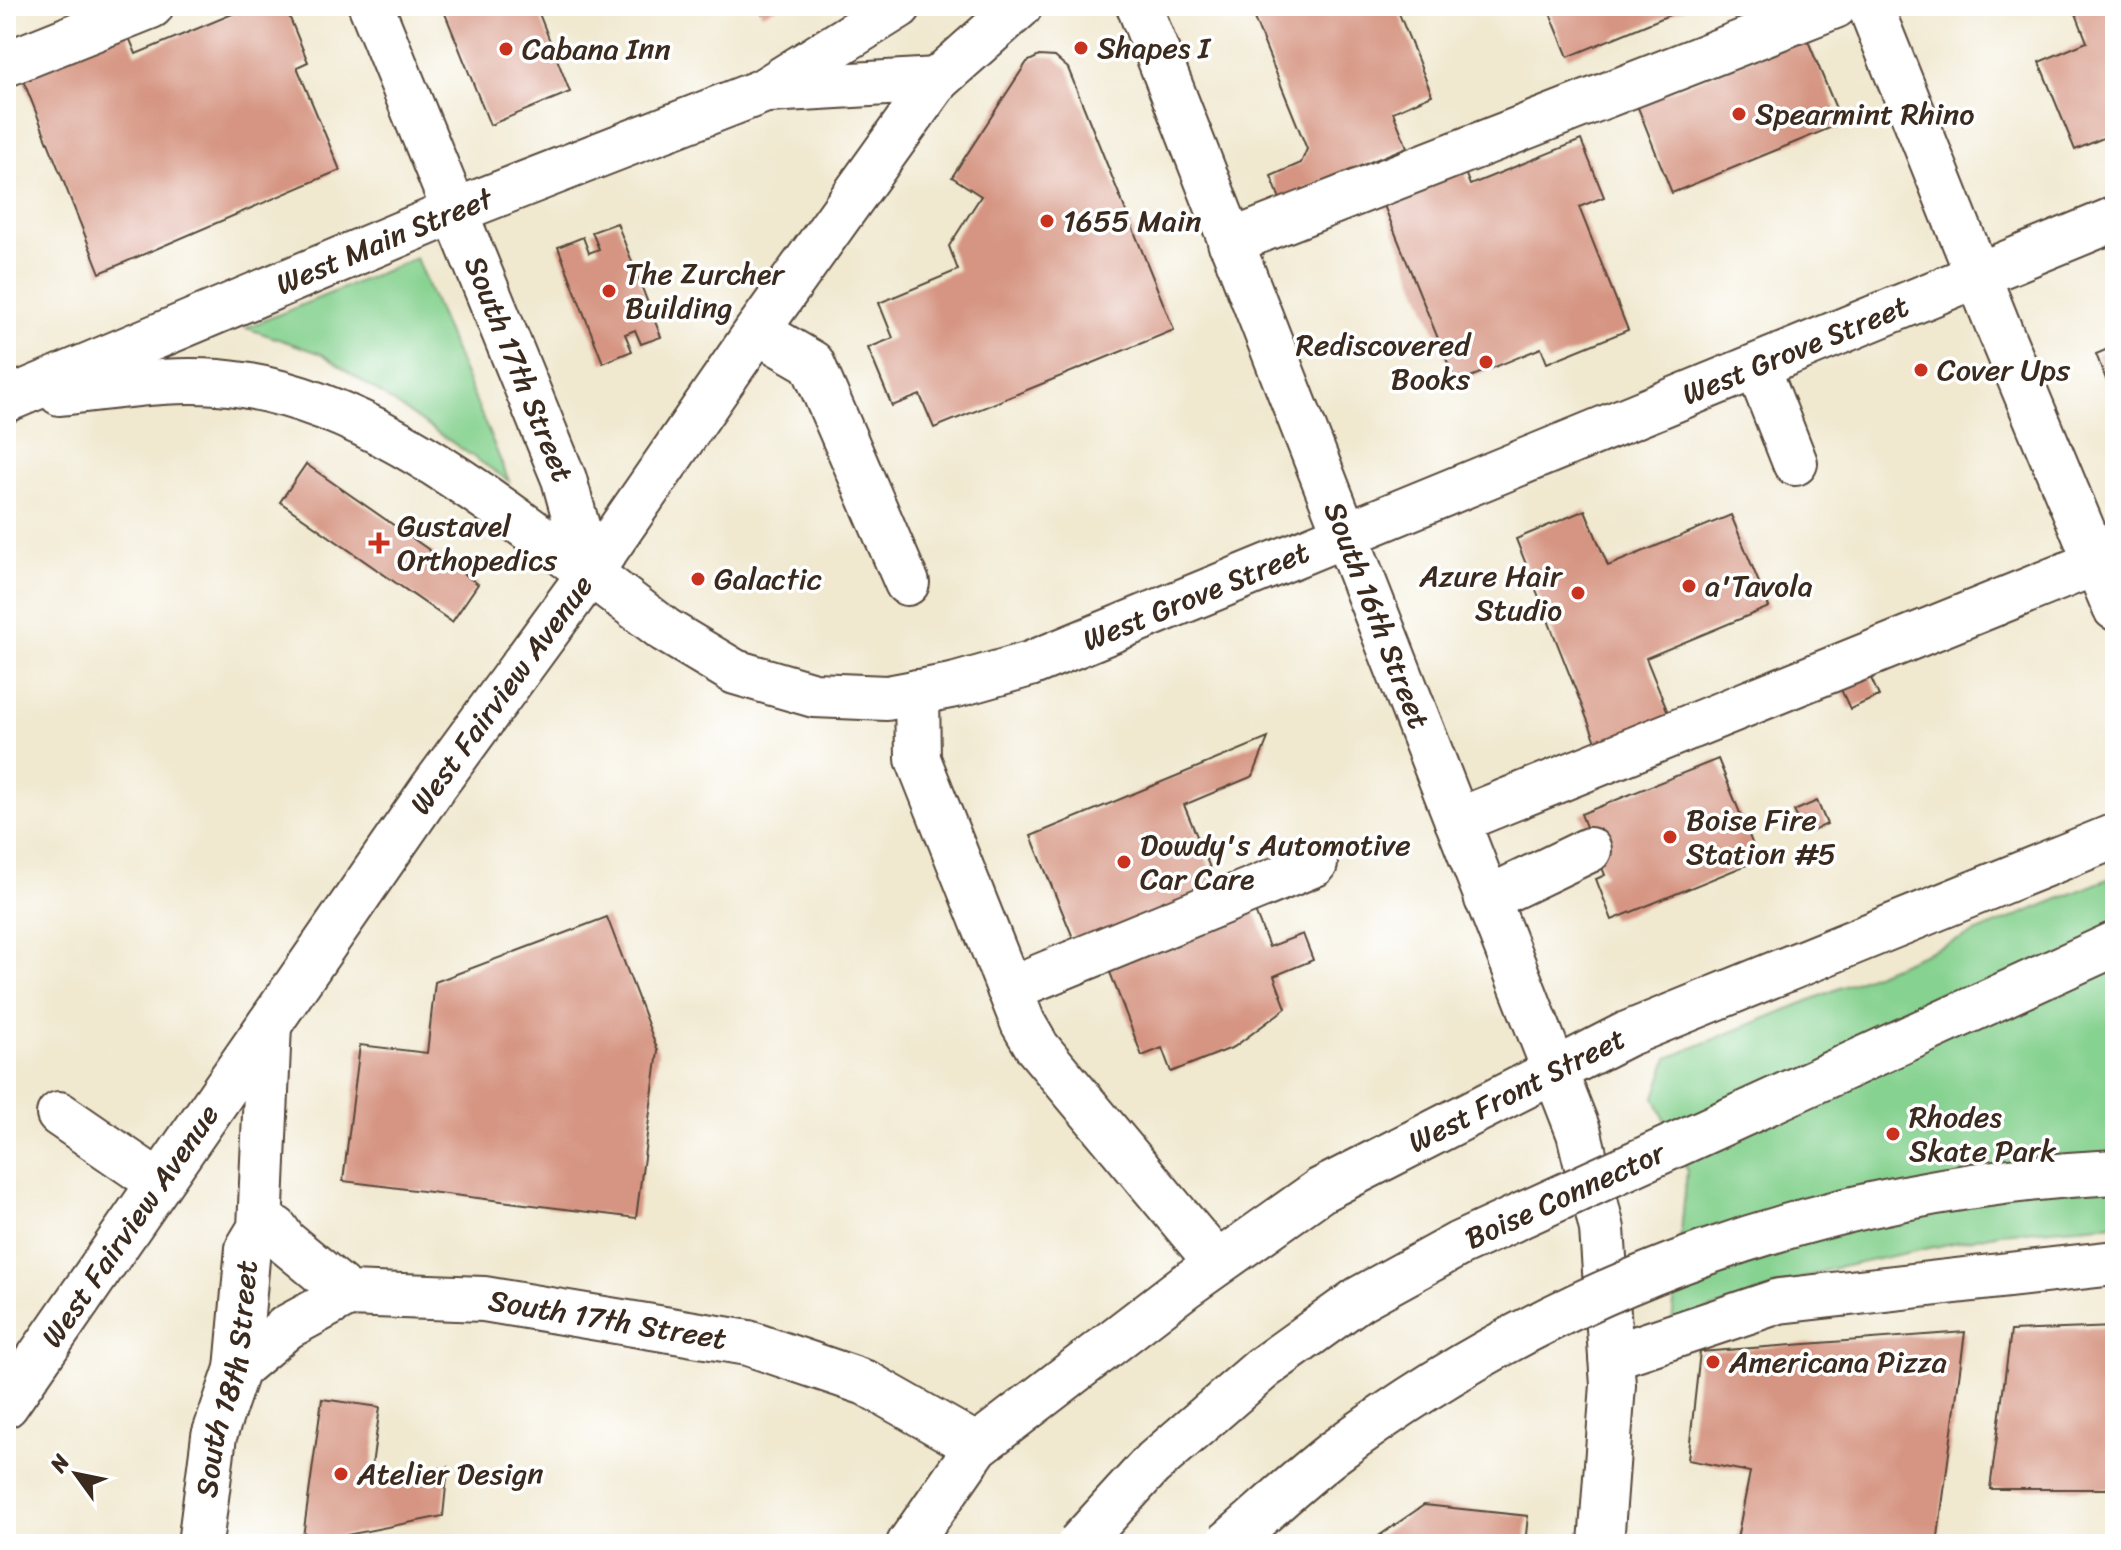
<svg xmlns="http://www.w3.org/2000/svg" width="2121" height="1550" font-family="Sriracha,sans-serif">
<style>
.green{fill:#86d290;stroke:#607e57;stroke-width:2}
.building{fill:#d69582}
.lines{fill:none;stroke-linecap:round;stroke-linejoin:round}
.minor-casing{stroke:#564639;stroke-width:48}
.major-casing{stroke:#564639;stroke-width:48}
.minor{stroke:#fff;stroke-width:44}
.major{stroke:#fff;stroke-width:44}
.highway-bridge-casing{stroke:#564639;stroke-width:48;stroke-linecap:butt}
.highway-bridge{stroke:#fff;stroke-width:44}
.poi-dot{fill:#c8321e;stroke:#fff;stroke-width:3}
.labels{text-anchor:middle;stroke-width:7;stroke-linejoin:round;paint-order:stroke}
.poi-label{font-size:30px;fill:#3b2a1e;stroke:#fff;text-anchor:start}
.street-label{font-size:30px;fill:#3b2a1e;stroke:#fff}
</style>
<rect width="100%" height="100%" fill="#fff"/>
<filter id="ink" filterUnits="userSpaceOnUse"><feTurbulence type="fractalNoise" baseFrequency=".0125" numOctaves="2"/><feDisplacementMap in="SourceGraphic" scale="16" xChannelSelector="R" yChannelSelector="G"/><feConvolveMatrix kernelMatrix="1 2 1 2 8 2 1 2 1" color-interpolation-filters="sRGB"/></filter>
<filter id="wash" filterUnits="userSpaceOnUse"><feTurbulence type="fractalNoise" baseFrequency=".006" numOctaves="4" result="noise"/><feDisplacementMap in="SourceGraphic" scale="32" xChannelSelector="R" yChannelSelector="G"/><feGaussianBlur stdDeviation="1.8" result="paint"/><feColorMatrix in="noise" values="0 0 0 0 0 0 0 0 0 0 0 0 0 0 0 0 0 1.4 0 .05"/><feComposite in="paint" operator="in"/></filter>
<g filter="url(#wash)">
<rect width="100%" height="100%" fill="#f0e8cf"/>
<!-- green -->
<g class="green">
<path d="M416,258L509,481L322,354L246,328Z"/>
<path d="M2115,876V1224L2000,1233L1827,1270L1672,1323L1687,1171L1655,1097L1668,1058Z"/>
</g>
<g id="blocks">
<!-- building -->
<g class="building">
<path d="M232,6H285L308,62L297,67L340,170L100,273L20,72L126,30L136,54L235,13Z"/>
<path d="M442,6H536L570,92L490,125Z"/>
<path d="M758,6H781L762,14Z"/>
<path d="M1249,6H1396L1432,95L1393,112L1407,147L1280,199L1271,176L1301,163L1307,149Z"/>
<path d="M1547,6H1691L1568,57Z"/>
<path d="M2073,6H2115V133L2075,150L2039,62L2087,42Z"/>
<path d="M1806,36L1842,123L1672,193L1637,105Z"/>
<path d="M1039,56L1055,57L1068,68L1174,330L934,428L920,395L892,406L868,348L893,338L879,303L958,270L949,246L981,196L952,177L1027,62Z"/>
<path d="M1581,140L1604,197L1579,207L1628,330L1547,363L1541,348L1456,383L1383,203L1464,170L1470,185Z"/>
<path d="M617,223L661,337L641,344L635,330L625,334L632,351L603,363L558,247L583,237L589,253L599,249L592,232Z"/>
<path d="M6,290L13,308L6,311Z"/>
<path d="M2115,346V402L2096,354Z"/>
<path d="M306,464L478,584L452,622L280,502Z"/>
<path d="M1585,510L1608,566L1731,515L1769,607L1646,658L1671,720L1599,749L1516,539Z"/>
<path d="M1866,667L1879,696L1850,709L1837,681Z"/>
<path d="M1268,738L1253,776L1184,805L1218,887L1076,945L1031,836Z"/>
<path d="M1718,759L1759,860L1612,920L1596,879L1605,875L1581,814Z"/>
<path d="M1817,801L1827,824L1805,835L1794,811Z"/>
<path d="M1251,901L1269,947L1303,934L1313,960L1274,976L1286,1008L1234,1047L1171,1072L1162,1048L1142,1056L1105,959Z"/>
<path d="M607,917L658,1051L636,1218L343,1181L360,1045L427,1053L435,982Z"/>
<path d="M2115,1327V1489H1990L2011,1331Z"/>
<path d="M1965,1332L1937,1544H1736L1750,1472L1688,1460L1700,1352Z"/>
<path d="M322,1399L380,1407L370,1480L448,1467L443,1516L302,1544Z"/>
<path d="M1424,1505L1528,1516L1525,1544H1367Z"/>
</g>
</g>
</g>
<g filter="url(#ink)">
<use href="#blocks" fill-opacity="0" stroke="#564639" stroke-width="2"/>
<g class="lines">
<defs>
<g id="minor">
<path id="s1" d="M371,6L564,479L590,573L665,630L735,672L814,695L887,698L956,685L1030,664L2115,219"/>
<path d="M6,64L151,6"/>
<path d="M1230,242L1835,6"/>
<path d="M757,331L812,363L907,583"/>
<path d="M1757,366L1795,463"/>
<path d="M917,692L918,759L1023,1023L1037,1047L1217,1263"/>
<path d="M1457,821L2115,555"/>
<path d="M1487,899L1589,850"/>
<path d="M1009,989L1315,864"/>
<path d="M59,1114L158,1182"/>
<path d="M260,1228L276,1229L284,1241L348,1294"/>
<path d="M1611,1357L1779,1301L2115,1263"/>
<path id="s2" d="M237,1369L287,1327L348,1294L484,1299L748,1343L866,1383L977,1446"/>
<path id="s3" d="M200,1544L214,1436L237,1369L248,1248L260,1228L269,1025"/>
<path id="s4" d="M909,1544L977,1446L1184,1287L1321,1190L1627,1034L2115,836"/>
</g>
<g id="major">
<path id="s5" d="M1139,6L1579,1133L1602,1229L1613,1385L1601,1544"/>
<path d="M1870,6L2000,331L2115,608"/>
<path d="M769,90L937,80"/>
<path d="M60,393C120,386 183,375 243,385C375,406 484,498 590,573"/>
<path id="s6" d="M6,400L455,211L763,91L899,6"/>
<path id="s7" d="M6,1405L432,789L590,573L757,331L937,80L1020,6"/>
</g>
</defs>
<!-- minor casing -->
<use href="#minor" class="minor-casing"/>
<!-- major casing -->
<use href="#major" class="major-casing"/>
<!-- minor -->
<use href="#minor" class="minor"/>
<!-- major -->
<use href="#major" class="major"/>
<defs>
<g id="highway-bridge">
<path id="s8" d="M1079,1544L1151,1465L1263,1368L1359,1299L1459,1244L2115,944"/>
<path d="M1227,1544C1262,1514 1297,1481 1333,1453C1560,1282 1832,1186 2115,1172"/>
</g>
</defs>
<!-- highway-bridge casing -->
<use href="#highway-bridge" class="highway-bridge-casing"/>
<!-- highway-bridge -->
<use href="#highway-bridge" class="highway-bridge"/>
</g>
</g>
<!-- markers -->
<g class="poi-dot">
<circle cx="1081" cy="48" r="8"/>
<circle cx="506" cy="49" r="8"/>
<circle cx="1739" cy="114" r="8"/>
<circle cx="1047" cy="221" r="8"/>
<circle cx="609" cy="291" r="8"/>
<circle cx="1486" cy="362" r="8"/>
<circle cx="1921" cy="370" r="8"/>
<path d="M375 531h8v8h8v8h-8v8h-8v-8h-8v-8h8z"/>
<circle cx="698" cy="579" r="8"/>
<circle cx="1689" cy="586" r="8"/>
<circle cx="1578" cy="593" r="8"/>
<circle cx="1670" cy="837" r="8"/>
<circle cx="1124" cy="862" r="8"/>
<circle cx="1893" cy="1134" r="8"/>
<circle cx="1713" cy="1362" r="8"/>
<circle cx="341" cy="1474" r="8"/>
</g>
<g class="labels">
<!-- poi labels -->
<g class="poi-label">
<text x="1097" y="58">Shapes I</text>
<text x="522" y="59">Cabana Inn</text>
<text x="1755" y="124">Spearmint Rhino</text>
<text x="1063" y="231">1655 Main</text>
<text x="625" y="284">The Zurcher<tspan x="625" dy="34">Building</tspan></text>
<text x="1470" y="355" text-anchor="end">Rediscovered<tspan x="1470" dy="34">Books</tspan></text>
<text x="1937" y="380">Cover Ups</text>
<text x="397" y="536">Gustavel<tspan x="397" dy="34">Orthopedics</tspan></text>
<text x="1562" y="586" text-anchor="end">Azure Hair<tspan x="1562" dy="34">Studio</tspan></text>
<text x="714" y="589">Galactic</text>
<text x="1705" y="596">a'Tavola</text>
<text x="1686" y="830">Boise Fire<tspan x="1686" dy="34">Station #5</tspan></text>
<text x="1140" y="855">Dowdy's Automotive<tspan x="1140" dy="34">Car Care</tspan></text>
<text x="1909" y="1127">Rhodes<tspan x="1909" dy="34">Skate Park</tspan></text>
<text x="1729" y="1372">Americana Pizza</text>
<text x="357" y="1484">Atelier Design</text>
</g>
<!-- street labels -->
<g class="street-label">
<text dy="10" stroke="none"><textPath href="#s6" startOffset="410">West Main Street</textPath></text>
<text dy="10" stroke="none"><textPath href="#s1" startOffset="1914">West Grove Street</textPath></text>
<text dy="10" stroke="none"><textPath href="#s1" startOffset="392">South 17th Street</textPath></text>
<text dy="10" stroke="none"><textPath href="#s1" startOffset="1266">West Grove Street</textPath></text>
<text dy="10" stroke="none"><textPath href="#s5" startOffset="654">South 16th Street</textPath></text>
<text dy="10" stroke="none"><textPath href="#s7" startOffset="866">West Fairview Avenue</textPath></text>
<text dy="10" stroke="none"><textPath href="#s4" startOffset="768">West Front Street</textPath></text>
<text dy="10" stroke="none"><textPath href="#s8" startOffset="604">Boise Connector</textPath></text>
<text dy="10" stroke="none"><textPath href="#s7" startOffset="218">West Fairview Avenue</textPath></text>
<text dy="10" stroke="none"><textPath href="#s2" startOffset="396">South 17th Street</textPath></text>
<text dy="10" stroke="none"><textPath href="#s3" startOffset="168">South 18th Street</textPath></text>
</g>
</g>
<!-- margin -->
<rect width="2121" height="1550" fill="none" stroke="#fff" stroke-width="32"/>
<!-- north arrow -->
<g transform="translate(76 1474) rotate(303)" stroke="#ffffff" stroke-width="6" paint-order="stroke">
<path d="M0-6L14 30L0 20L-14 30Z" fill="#3b2a1e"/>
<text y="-12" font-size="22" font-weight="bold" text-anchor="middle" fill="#3b2a1e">N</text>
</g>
</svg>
